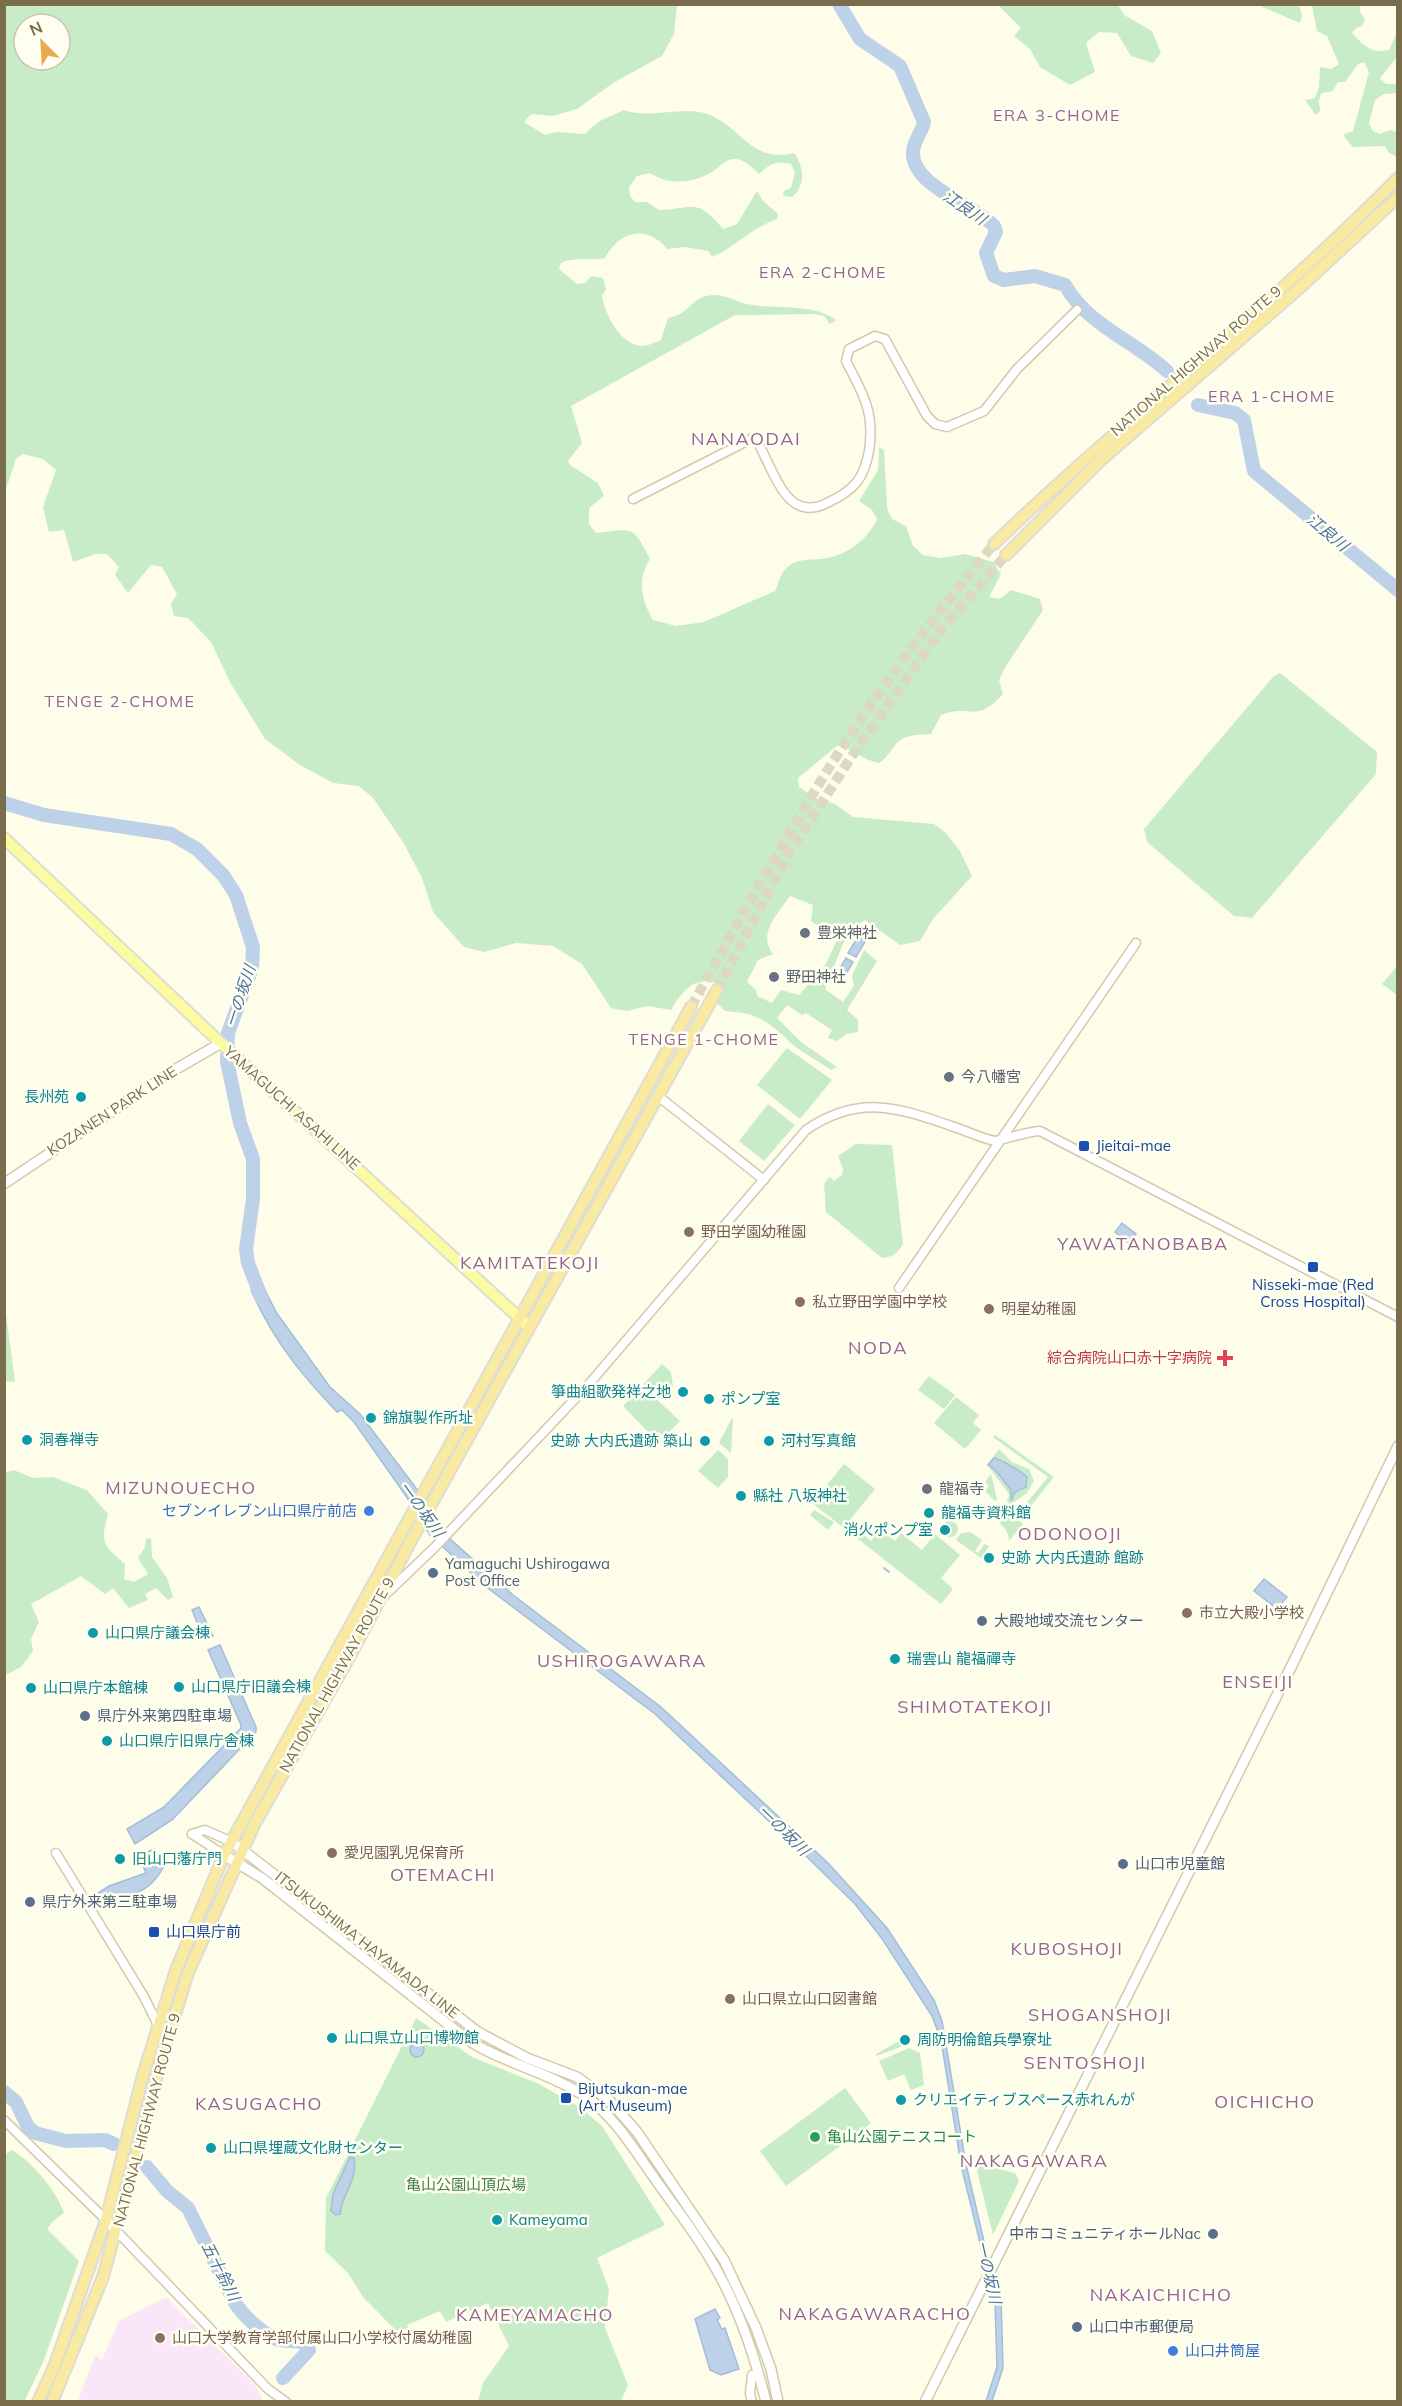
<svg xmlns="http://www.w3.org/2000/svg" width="1402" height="2406" font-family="Mulish,'Noto Sans JP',sans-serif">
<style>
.education{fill:#fae6f9}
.green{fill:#c8ecc7;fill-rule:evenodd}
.water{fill:#bdd1e8;stroke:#a3bdda;stroke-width:1.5}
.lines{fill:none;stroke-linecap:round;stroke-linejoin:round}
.stream{stroke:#a3bdda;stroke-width:2}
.river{stroke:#bdd1e8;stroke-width:14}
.trunk-tunnel{stroke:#dcd9c2;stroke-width:10;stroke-dasharray:10 5;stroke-linecap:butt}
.tertiary-casing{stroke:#d0caae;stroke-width:11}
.secondary-casing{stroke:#d1caaa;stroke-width:12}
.primary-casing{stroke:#dfdcd4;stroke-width:14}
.trunk-casing{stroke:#dfdcd4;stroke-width:14}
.tertiary{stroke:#fff;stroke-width:8}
.secondary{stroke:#fff;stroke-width:9}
.primary{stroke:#fbfba2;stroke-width:10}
.trunk{stroke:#f9eaa1;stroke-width:10}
.worship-dot{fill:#6b7280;stroke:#fffff1;stroke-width:2}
.culture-dot{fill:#0f9aa8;stroke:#fffff1;stroke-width:2}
.transit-dot{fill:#1a4fb4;stroke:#fffff1;stroke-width:2}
.education-dot{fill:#8d6e63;stroke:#fffff1;stroke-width:2}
.health-dot{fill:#e0444e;stroke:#fffff1;stroke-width:2}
.shop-dot{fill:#3f7fe0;stroke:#fffff1;stroke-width:2}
.service-dot{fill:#5c6f8a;stroke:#fffff1;stroke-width:2}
.leisure-dot{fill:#2e9e5b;stroke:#fffff1;stroke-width:2}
.labels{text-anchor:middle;stroke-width:5;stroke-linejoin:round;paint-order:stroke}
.street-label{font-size:15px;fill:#796d4c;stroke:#fffff1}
.worship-label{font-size:15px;fill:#5b616d;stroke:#fffff1;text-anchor:start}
.culture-label{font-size:15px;fill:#0d838f;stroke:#fffff1;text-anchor:start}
.transit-label{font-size:15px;fill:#164399;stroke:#fffff1;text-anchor:start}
.education-label{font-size:15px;fill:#785e54;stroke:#fffff1;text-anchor:start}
.health-label{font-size:15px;fill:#be3a42;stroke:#fffff1;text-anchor:end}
.shop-label{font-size:15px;fill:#366cbe;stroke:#fffff1;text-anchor:end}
.service-label{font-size:15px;fill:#4e5e75;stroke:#fffff1;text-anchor:start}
.leisure-label{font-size:15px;fill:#27864d;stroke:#fffff1;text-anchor:start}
.park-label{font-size:15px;fill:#437f48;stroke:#fffff1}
.neighbourhood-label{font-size:16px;letter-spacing:1.5px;fill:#946492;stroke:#fffff1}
.water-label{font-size:16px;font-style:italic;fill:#4e74a2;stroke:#fffff1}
.quarter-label{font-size:18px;letter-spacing:1.5px;fill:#946492;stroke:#fffff1}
</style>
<rect width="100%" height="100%" fill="#fdfdea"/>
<!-- education -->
<path class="education" d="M166,2297L255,2385L262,2398L260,2401H78L95,2355L102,2360L119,2321Z"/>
<!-- green -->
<g class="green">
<path d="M5,5H677L674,34L662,56L613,83L577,109L553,116L531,114L524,122L545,135L556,132L585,134L598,122L624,110C653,120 683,104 710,115C743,129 751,163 794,153C804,166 806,186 792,197L783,196L784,191L791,188L795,172L791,164C776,160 770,164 759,174C752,168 746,160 736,159C725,158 720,167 712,172C694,183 668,186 650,173L637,176L629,187L630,196L635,202H647L659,210C693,209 696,196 723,229L737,224L757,191L763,201L778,214L777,219C749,229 736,247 712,257L708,251L685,247L667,249C647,224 619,231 605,258C590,262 576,256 561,263L559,269L577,284L585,283L591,276L603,278L606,289L602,296C605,314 620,345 642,346C648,346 655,342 661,340L668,318C690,314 689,300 707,296C722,292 733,301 747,304C778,310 809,302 837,320L830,324L824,316L815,314L735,315L571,406L582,443L568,461L570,465L598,483L604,496L589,508V524L596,533C634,529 632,524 650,559C637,579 641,600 653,620L676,626L704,622L775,591C778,585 780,575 785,570C793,559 808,560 819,559C844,558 868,540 877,519L872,510L859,501L878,470L879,447L884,450L887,508L892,519L906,526L913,546L923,555L940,558L965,554L993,562L1001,574L989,597L1000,599L1011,590L1040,599L1043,610L1006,666L999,680L1003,694C975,725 971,703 941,715L931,734C921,735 906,734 898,742C890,749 889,757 879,763C863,760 854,750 838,745L798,778L799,787L815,798L835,804L853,817L934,824L946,833L960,851L972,876L933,919L920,941L900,945L865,920L837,939L811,921L813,905L790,896C778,914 757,933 773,954L758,960L747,982L756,990L757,996L772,1003L781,990L799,995L826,964L837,940L847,934L825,989L843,1002L854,986L852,976L864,950L877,961L847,1010L858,1020V1032L846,1034L837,1041L828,1038L832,1030L806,1013L802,1015L787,1005L777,1018L801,1042L837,1067L831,1070C818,1061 803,1053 791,1043C768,1021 758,1013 725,1011L717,1003L724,987C697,973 685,987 671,1010L648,1006L627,1011L611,1008L582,964L553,946L516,943L484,952L464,947L433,912L422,878L403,842L373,798L359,786L333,783L300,765L265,739L230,682L211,642L188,618L174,616L171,604L177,594L162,567L151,565L128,593L115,575L119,567L107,554H96L73,562L64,530L49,532L43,507L56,470L43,459L23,454L16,459L5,492ZM24,24H60V60H24Z"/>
<path d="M998,5H1118L1124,15L1152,31L1161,53L1153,63L1131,56L1117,33L1099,32L1086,43L1095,72L1070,85L1040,67L1030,49L1014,36L1021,28Z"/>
<path d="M1258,5H1299L1302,16L1300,23Z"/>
<path d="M1312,5H1360V12L1365,19L1362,26L1356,28L1352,33C1364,46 1371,54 1389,50L1397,33V57L1380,78L1386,84H1397V93L1384,94L1375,100L1369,123L1373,131L1380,134L1390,130L1397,132V157L1389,153L1385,146L1353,147L1345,138L1344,134L1353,131L1369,72L1364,62L1358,64L1345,82H1338L1333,91L1321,93L1319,101L1320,111L1316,115L1305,100L1315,98L1319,87L1320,67L1331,69L1339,64L1327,36L1317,31Z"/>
<path d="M1280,673L1377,752L1376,774L1252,918L1234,916L1147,842L1144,829L1273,677Z"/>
<path d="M1397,966V995L1382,984Z"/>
<path d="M787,1048L832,1080L800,1119L757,1085Z"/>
<path d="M768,1104L795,1125L764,1161L739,1141Z"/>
<path d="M856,1144L892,1145L903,1244C898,1253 893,1257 882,1258L826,1212L824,1184L830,1177L834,1181L842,1175L843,1169L838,1156Z"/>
<path d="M5,1314H6L15,1382L5,1381Z"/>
<path d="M662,1364L671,1372L673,1387L667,1394L657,1387L652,1395L680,1421L664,1437L659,1432L651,1435L623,1406Z"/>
<path d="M929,1376L955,1395L944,1409L918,1390Z"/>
<path d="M956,1397L979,1415L973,1423L981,1430L965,1449L934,1423Z"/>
<path d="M732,1418L733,1420L731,1453L719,1443Z"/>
<path d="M995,1435L1054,1477L1022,1517L1018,1513L1048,1477L993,1437Z"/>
<path d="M999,1449L1012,1462L1029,1469L1034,1481L1027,1493L1010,1505L1007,1501L1009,1495L1007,1491L987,1465Z"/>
<path d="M718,1450L728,1459V1477L718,1488L698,1471Z"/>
<path d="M844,1464L875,1489L848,1522L871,1541L881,1529L895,1541L901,1533L922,1550L935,1534L960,1555L941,1578L953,1589L941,1604L812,1503Z"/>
<path d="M14,1470L33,1478L53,1477L87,1490L108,1514C100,1543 103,1545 125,1564L124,1579L134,1582L148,1574L138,1558L145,1547L146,1539L151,1538L152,1557L167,1578L173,1597L168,1600L156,1588L145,1594L148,1600L129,1608L113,1588L105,1594L81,1576L31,1604L39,1622L31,1639L33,1651L21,1667L5,1675L4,1473Z"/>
<path d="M991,1474L997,1499L995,1501L985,1491L989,1486L985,1482Z"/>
<path d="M999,1504L1023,1524L1009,1541C1009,1527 996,1524 993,1511Z"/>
<path d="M814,1510L834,1522L828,1530L810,1515Z"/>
<circle cx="950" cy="1529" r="8"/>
<path d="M970,1532L982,1540L975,1551L978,1553L985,1544L989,1546L981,1558L956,1540L961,1533Z"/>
<path d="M416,2018L472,2057L539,2084L581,2108L602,2126L665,2225L597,2258L609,2289L605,2328L628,2385L621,2401H478L483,2383L509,2346L488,2303L446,2322L440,2311L407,2325L415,2343L409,2344L363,2297L348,2273L325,2251L326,2198Z"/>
<path d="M910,2035L906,2045L876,2056V2054Z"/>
<path d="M909,2048L920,2053L924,2085L911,2090L904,2074L888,2081L879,2061Z"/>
<path d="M845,2088L871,2123L786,2186L760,2151Z"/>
<path d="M12,2150C32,2162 57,2191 64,2213L53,2221L47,2229L79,2261L44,2360L24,2402L4,2401V2155Z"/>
<path d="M975,2163L1015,2173L1019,2181L993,2235Z"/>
</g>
<!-- water -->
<g class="water">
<path d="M859,935L866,940L856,957L848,953Z"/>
<path d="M846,958L853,962L843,979L836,975Z"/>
<path d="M1122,1223L1136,1234L1129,1243L1115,1232Z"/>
<path d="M256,1285L263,1286L276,1312L330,1387L360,1414L413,1484L449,1538L513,1595L661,1707L828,1863L887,1928L934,2000L942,2021L966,2164L986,2250L1001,2296L1003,2368L992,2401H986L997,2367L995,2304L961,2165L941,2040L932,2016L883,1940L855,1904L808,1858L655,1714L485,1586L430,1535L406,1496L354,1422L342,1410L337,1412C300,1373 273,1340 251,1290Z"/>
<path d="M994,1458C1000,1459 1022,1472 1027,1477L1026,1487L1015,1492L1011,1501V1490C1005,1483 996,1468 988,1465Z"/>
<path d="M1264,1579L1287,1597L1277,1609L1254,1591Z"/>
<path d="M199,1607L213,1636L204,1640L192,1610Z"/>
<path d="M220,1645L256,1727V1732L172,1820L135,1844L127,1829L164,1807L241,1728V1725L208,1650Z"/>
<path d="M154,1849L164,1866C147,1899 126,1892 102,1907L95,1895L109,1886L146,1873L139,1856Z"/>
<circle cx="417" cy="2050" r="7"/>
<path d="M350,2157L354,2158C358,2181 342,2193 340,2214L336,2215L331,2211L333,2194Z"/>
<path d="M715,2309L720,2318L717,2320L722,2329L725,2328L739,2369L721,2375L710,2370L695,2319Z"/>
</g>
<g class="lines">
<!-- stream -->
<path class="stream" d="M884,1568L889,1572"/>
<!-- river -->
<g class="river">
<path d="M839,4L860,39L900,66L924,122C922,132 913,142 913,152C911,186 977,206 994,226L996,232L986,253L994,276L1004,280L1035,276L1065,285C1088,326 1135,341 1167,371"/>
<path d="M1198,405L1235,413L1244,420L1254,471L1398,590"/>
<path d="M4,803L44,815L171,834L197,849L223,875L236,895L253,947L252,968L228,1033L227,1061L240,1123L253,1159V1199L246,1249L248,1263L262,1299"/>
<path d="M4,2092L16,2102L28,2127L35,2133L66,2141L105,2140L114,2144"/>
<path d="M147,2167L167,2191L188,2208L234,2301C242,2315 261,2332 276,2339C288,2344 303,2336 309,2350L283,2378"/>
</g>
<!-- trunk-tunnel -->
<g class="trunk-tunnel">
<path d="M717,990L786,858L850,759L940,631L1006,555"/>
<path d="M691,1007C739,921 786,835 839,752C886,679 939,611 994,544"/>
</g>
<defs>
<g id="tertiary">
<path d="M633,499L755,437C765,454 777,488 791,500C803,511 816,509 829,502C854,490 864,479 869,451C875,412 863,394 846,361L849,349L875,336L885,339L927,416L935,424L947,427L984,411L1017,369L1077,310"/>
<path d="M658,1096L764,1180"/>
<path d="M899,1288L1136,943"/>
<path d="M385,1595L435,1547L589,1384L806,1130C862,1092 902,1109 960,1129C971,1133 984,1139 995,1141C998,1141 1029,1131 1040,1131L1398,1317"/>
<path d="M192,1834L205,1830L232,1842"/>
<path d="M192,1834L224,1855"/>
<path d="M56,1853L143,1995L158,2025"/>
<path d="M4,2120L106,2220L268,2389L286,2402"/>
<path d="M752,2402L750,2393L752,2375"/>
</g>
<g id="secondary">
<path d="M5,1183L171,1072L221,1043"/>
<path d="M232,1842L478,2032L527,2058L577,2077L610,2101L637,2132L724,2260L756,2328L771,2369L778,2402"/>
<path d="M224,1855L262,1878L468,2040C505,2064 549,2072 586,2097C615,2117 633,2148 653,2176C673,2205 695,2232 712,2262C738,2305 754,2353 766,2402"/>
<path d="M925,2402L1292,1665L1398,1446"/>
</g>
<path id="primary" d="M4,838L210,1033L529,1327"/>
<g id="trunk">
<path d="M994,544C1124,418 1272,307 1398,178"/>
<path d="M1006,555L1101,460L1295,292L1398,197"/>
<path d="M38,2402L54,2367L106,2220L143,2075L176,1970L224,1855L691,1007"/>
<path d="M52,2402L103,2277L163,2053L188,1973L254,1825L351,1654L413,1537L717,990"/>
</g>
</defs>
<!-- tertiary casing -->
<use href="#tertiary" class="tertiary-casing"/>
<!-- secondary casing -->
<use href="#secondary" class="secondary-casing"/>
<!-- primary casing -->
<use href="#primary" class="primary-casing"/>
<!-- trunk casing -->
<use href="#trunk" class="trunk-casing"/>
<!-- tertiary -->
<use href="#tertiary" class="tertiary"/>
<!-- secondary -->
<use href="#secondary" class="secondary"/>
<!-- primary -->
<use href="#primary" class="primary"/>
<!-- trunk -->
<use href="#trunk" class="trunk"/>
</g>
<!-- markers -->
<g class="worship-dot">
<circle cx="805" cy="933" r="6"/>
<circle cx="774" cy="977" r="6"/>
<circle cx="949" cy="1077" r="6"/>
<circle cx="927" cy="1489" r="6"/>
</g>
<g class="culture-dot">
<circle cx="81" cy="1097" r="6"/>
<circle cx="683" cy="1392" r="6"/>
<circle cx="709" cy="1399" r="6"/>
<circle cx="371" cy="1418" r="6"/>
<circle cx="27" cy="1440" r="6"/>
<circle cx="705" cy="1441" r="6"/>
<circle cx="769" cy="1441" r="6"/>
<circle cx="741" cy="1496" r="6"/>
<circle cx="929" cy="1513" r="6"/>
<circle cx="945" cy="1530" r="6"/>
<circle cx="989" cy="1558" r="6"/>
<circle cx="93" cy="1633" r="6"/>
<circle cx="895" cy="1659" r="6"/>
<circle cx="179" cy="1687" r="6"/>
<circle cx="31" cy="1688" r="6"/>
<circle cx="107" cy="1741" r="6"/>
<circle cx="120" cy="1859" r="6"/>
<circle cx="332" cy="2038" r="6"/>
<circle cx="905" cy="2040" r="6"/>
<circle cx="901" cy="2100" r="6"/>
<circle cx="211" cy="2148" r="6"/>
<circle cx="497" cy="2220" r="6"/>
</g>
<g class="transit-dot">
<rect x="1078" y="1140" width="12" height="12" rx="3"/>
<rect x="1307" y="1261" width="12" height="12" rx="3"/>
<rect x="148" y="1926" width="12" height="12" rx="3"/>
<rect x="560" y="2092" width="12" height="12" rx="3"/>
</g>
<g class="education-dot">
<circle cx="689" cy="1232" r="6"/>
<circle cx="800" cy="1302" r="6"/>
<circle cx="989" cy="1309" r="6"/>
<circle cx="1187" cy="1613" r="6"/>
<circle cx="332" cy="1853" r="6"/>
<circle cx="730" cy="1999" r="6"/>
<circle cx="160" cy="2338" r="6"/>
</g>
<path class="health-dot" d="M1222 1349h6v6h6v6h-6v6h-6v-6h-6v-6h6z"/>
<g class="shop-dot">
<circle cx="369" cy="1511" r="6"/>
<circle cx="1173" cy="2351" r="6"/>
</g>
<g class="service-dot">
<circle cx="433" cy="1573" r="6"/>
<circle cx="982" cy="1621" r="6"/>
<circle cx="85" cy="1716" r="6"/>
<circle cx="1123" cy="1864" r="6"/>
<circle cx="30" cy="1902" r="6"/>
<circle cx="1213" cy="2234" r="6"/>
<circle cx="1077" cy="2327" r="6"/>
</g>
<circle class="leisure-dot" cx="815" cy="2137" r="6"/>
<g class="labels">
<!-- street labels -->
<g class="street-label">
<text transform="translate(1196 361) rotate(-41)" y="5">NATIONAL HIGHWAY ROUTE 9</text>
<text transform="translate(292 1108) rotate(42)" y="5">YAMAGUCHI ASAHI LINE</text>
<text transform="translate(112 1111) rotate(-33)" y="5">KOZANEN PARK LINE</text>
<text transform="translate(337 1675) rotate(-61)" y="5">NATIONAL HIGHWAY ROUTE 9</text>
<text transform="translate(367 1945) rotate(38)" y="5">ITSUKUSHIMA HAYAMADA LINE</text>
<text transform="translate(147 2120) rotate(-75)" y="5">NATIONAL HIGHWAY ROUTE 9</text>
</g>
<!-- worship labels -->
<g class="worship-label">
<text x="817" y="938">豊栄神社</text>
<text x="786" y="982">野田神社</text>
<text x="961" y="1082">今八幡宮</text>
<text x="939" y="1494">龍福寺</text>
</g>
<!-- culture labels -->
<g class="culture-label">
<text x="69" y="1102" text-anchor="end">長州苑</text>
<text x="671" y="1397" text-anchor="end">箏曲組歌発祥之地</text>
<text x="721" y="1404">ポンプ室</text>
<text x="383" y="1423">錦旗製作所址</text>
<text x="39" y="1445">洞春禅寺</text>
<text x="693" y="1446" text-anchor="end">史跡 大内氏遺跡 築山</text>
<text x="781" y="1446">河村写真館</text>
<text x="753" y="1501">縣社 八坂神社</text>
<text x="941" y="1518">龍福寺資料館</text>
<text x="933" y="1535" text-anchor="end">消火ポンプ室</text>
<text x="1001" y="1563">史跡 大内氏遺跡 館跡</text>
<text x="105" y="1638">山口県庁議会棟</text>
<text x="907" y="1664">瑞雲山 龍福禪寺</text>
<text x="191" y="1692">山口県庁旧議会棟</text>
<text x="43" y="1693">山口県庁本館棟</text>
<text x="119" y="1746">山口県庁旧県庁舎棟</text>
<text x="132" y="1864">旧山口藩庁門</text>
<text x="344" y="2043">山口県立山口博物館</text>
<text x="917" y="2045">周防明倫館兵學寮址</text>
<text x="913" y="2105">クリエイティブスペース赤れんが</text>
<text x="223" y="2153">山口県埋蔵文化財センター</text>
<text x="509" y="2225">Kameyama</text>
</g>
<!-- transit labels -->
<g class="transit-label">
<text x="1096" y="1151">Jieitai-mae</text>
<text x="1313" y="1290" text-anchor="middle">Nisseki-mae (Red<tspan x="1313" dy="17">Cross Hospital)</tspan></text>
<text x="166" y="1937">山口県庁前</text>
<text x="578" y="2094">Bijutsukan-mae<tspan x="578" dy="17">(Art Museum)</tspan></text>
</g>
<!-- education labels -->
<g class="education-label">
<text x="701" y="1237">野田学園幼稚園</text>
<text x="812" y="1307">私立野田学園中学校</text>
<text x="1001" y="1314">明星幼稚園</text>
<text x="1199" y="1618">市立大殿小学校</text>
<text x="344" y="1858">愛児園乳児保育所</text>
<text x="742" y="2004">山口県立山口図書館</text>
<text x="172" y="2343">山口大学教育学部付属山口小学校付属幼稚園</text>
</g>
<!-- health labels -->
<g class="health-label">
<text x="1212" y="1363">綜合病院山口赤十字病院</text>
</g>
<!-- shop labels -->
<g class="shop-label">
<text x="357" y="1516">セブンイレブン山口県庁前店</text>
<text x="1185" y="2356" text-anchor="start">山口井筒屋</text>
</g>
<!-- service labels -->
<g class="service-label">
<text x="445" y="1569">Yamaguchi Ushirogawa<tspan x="445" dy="17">Post Office</tspan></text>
<text x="994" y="1626">大殿地域交流センター</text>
<text x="97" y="1721">県庁外来第四駐車場</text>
<text x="1135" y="1869">山口市児童館</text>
<text x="42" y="1907">県庁外来第三駐車場</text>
<text x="1201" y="2239" text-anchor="end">中市コミュニティホールNac</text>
<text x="1089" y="2332">山口中市郵便局</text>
</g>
<!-- leisure labels -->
<g class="leisure-label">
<text x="827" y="2142">亀山公園テニスコート</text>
</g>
<!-- park labels -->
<g class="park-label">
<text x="466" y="2190">亀山公園山頂広場</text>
</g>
<!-- neighbourhood labels -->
<g class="neighbourhood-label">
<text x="1057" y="121">ERA 3-CHOME</text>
<text x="823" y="278">ERA 2-CHOME</text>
<text x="1272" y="402">ERA 1-CHOME</text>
<text x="120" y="707">TENGE 2-CHOME</text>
<text x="704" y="1045">TENGE 1-CHOME</text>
</g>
<!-- water labels -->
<g class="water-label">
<text transform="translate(965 207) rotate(34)" y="6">江良川</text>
<text transform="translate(1328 532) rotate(40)" y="6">江良川</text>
<text transform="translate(240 996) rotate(-72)" y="6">一の坂川</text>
<text transform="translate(422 1509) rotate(54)" y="6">一の坂川</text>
<text transform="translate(784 1830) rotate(44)" y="6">一の坂川</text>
<text transform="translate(221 2271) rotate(63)" y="6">五十鈴川</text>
<text transform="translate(989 2272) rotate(77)" y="6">一の坂川</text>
</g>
<!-- quarter labels -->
<g class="quarter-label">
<text x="746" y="445">NANAODAI</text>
<text x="1143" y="1250">YAWATANOBABA</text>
<text x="530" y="1269">KAMITATEKOJI</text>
<text x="878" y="1354">NODA</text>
<text x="181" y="1494">MIZUNOUECHO</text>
<text x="1070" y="1540">ODONOOJI</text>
<text x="622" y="1667">USHIROGAWARA</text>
<text x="1258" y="1688">ENSEIJI</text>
<text x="975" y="1713">SHIMOTATEKOJI</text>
<text x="443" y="1881">OTEMACHI</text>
<text x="1067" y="1955">KUBOSHOJI</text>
<text x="1100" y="2021">SHOGANSHOJI</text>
<text x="1085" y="2069">SENTOSHOJI</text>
<text x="1265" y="2108">OICHICHO</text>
<text x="259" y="2110">KASUGACHO</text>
<text x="1034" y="2167">NAKAGAWARA</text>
<text x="1161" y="2301">NAKAICHICHO</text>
<text x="875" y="2320">NAKAGAWARACHO</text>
<text x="535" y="2321">KAMEYAMACHO</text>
</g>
</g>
<!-- border -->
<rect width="1402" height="2406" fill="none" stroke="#796d4c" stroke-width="12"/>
<!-- north arrow -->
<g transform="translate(42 42) rotate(336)"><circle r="28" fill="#fffff1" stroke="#c9c5af" stroke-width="1.5"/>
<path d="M0-4.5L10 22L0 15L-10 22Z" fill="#e8aa4e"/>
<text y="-9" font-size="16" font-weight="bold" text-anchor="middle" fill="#796d4c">N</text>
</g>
</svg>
